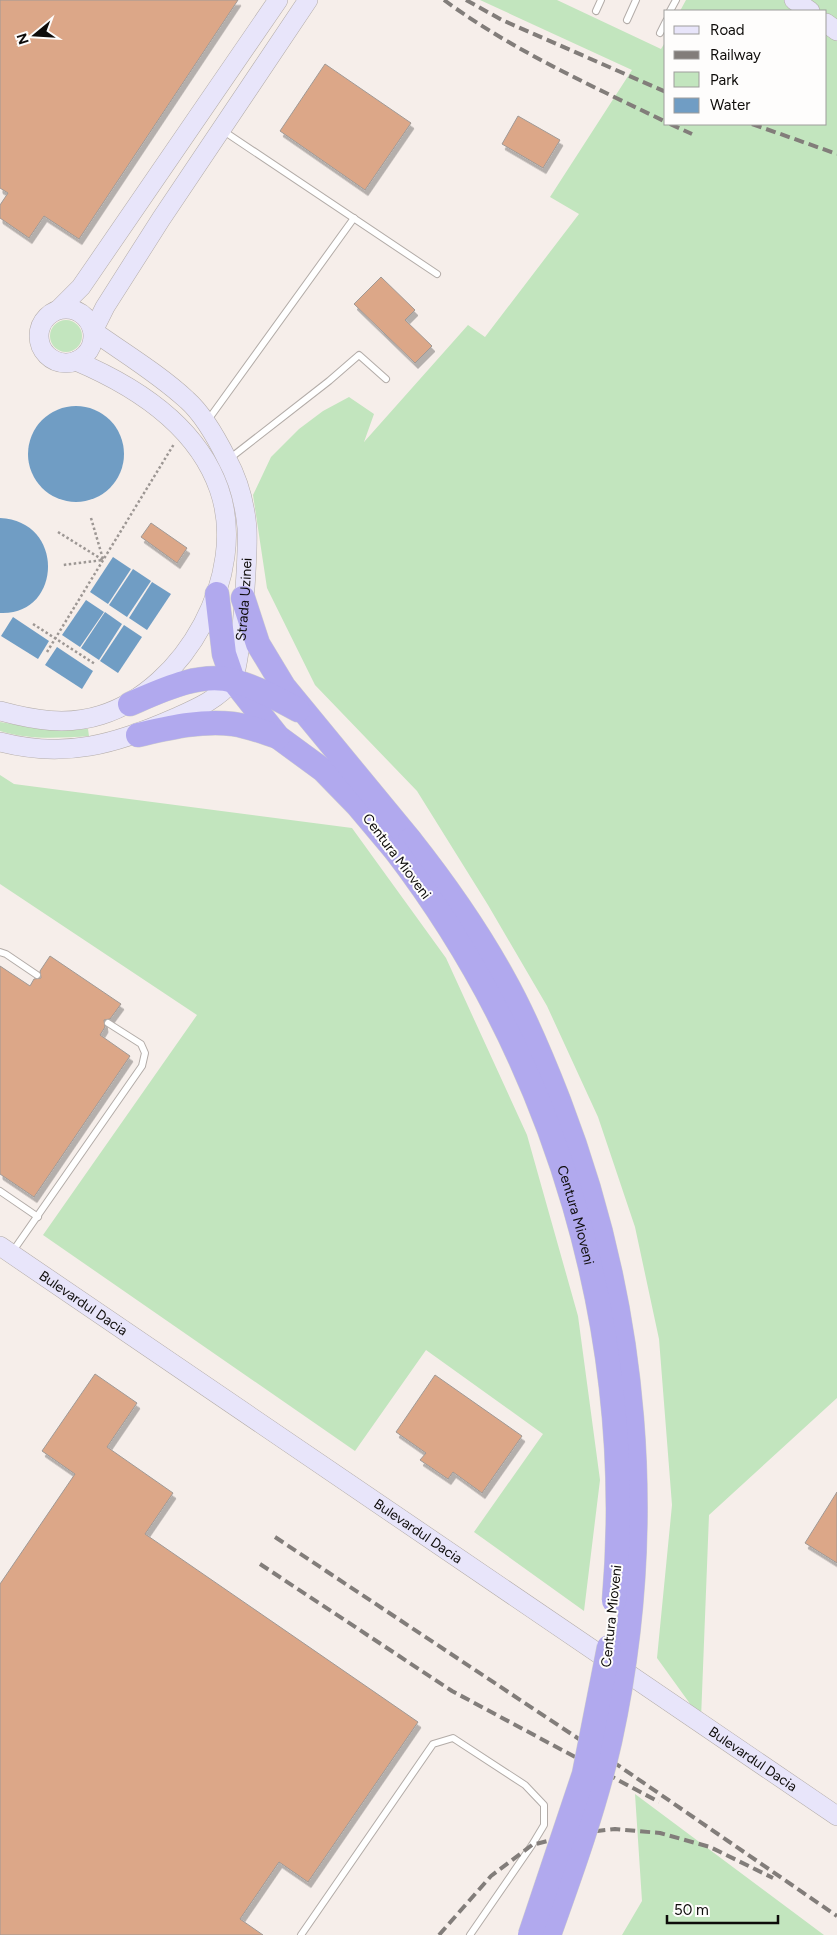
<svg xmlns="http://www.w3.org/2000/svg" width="837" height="1935" font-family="Figtree,sans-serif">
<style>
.green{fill:#c2e5be}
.water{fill:#709dc4}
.building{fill:#dca788;stroke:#a09995;filter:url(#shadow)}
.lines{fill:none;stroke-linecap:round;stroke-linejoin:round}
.lane-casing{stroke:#b3aca8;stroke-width:8}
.secondary-casing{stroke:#b3aca8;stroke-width:20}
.highway-casing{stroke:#cfcece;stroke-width:25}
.path{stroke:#9d9794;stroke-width:2.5;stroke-dasharray:2.5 2.5;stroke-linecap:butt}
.lane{stroke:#fff;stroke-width:6}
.secondary{stroke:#e8e5fa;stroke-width:19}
.highway{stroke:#b1a9ee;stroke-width:24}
.rail{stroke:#827d7a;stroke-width:4;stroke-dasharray:10 5;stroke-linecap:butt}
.highway-bridge-casing{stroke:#cfcece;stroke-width:25;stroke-linecap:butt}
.highway-bridge{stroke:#b1a9ee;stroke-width:24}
.labels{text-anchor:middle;stroke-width:4;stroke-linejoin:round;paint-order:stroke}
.street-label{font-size:14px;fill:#0e0c0a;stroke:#fefdfc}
</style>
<defs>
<filter id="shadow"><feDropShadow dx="3" dy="5.5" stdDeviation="0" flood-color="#0004"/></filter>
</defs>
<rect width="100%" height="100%" fill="#f6eeea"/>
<!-- green -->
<g class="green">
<path d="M480,0H557L661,49L666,41V124H826V11H680L686,0H837V1398L709,1515L701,1719L657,1658L672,1505L659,1339L635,1227L598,1117L547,1006L488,905L417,791L315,685L267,588L253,495L271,457L299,429L323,411L349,397L374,414L364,442L468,325L485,337L579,214L550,197L632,70Z"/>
<circle cx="66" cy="336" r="16"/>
<path d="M0,722L49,730L88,729L89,736C59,738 29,740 0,731Z"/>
<path d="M0,775L14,784L352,828L446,958L527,1135L578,1316L600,1480L584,1611L474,1532L543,1434L426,1350L355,1451L43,1235L197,1015L0,884Z"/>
<path d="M635,1794L824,1935H622L642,1901Z"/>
</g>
<!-- water -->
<g class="water">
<circle cx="76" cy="454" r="48"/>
<path d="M0,518C66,521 62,616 0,613Z"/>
<path d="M113,557L131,569L108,604L90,592Z"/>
<path d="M133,569L151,581L127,617L109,605Z"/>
<path d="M152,582L171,594L147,630L129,618Z"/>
<path d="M86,600L104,612L80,647L62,635Z"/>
<path d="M105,612L122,624L99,660L81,648Z"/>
<path d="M13,617L49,641L38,659L1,636Z"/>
<path d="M124,625L142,637L118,673L100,661Z"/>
<path d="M57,647L93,671L82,689L45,665Z"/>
</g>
<!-- building -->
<g class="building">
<path d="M0,0H238L79,239L44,216L29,238L0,218V205L8,193L0,188Z"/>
<path d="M325,64L411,123L365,190L280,131Z"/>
<path d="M518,116L560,140L543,168L502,144Z"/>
<path d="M381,277L415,310L405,320L432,346L415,363L354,304Z"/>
<path d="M151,523L187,548L177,563L141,537Z"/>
<path d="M50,956L121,1004L110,1019L104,1020L105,1027L100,1035L130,1056L34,1197L0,1174V966L30,986L34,979L41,978L40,971Z"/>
<path d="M95,1374L137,1403L107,1447L173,1493L145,1534L418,1722L308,1882L279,1862L240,1919L263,1935H0V1584L75,1474L42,1451Z"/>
<path d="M435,1375L522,1436L482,1493L453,1472L448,1479L420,1460L426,1453L396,1432Z"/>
<path d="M837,1492V1563L805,1543Z"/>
</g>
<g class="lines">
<defs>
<g id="lane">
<path d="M596,11L601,0"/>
<path d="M670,11L676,0"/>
<path d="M627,20L636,0"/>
<path d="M660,33L666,21"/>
<path d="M222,130L437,274"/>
<path d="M208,420L354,218"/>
<path d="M229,459L329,381L359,355L386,379"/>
<path d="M0,952L6,954L37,975"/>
<path d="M0,1191L38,1217"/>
<path d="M13,1251L142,1066L145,1053L141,1044L108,1023"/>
<path d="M301,1935L433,1744L453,1738L525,1785L544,1805V1825L532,1845L470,1935"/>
</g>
<g id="secondary">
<path d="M794,0L810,11"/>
<path d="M826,23L837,31"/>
<path d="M59,309L81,287L278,0"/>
<circle cx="66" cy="336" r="27"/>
<path d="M0,711C33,720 67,726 101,715C185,689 249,574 219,489C197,426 135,386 76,361"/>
<path id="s1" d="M0,742C65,759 116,744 175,718C195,709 219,699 232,681C242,666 248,550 247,528C245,505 238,479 227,459C217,439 204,415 187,400C159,374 124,353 93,331L105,307L161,219L308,0"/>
<path id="s2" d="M0,1246L837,1816"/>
</g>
<g id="highway">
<path d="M217,594L224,654L233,680L278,737L323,770L358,806L395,850"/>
<path d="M243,598L258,644L284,687L410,840"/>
<path d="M130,704C160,691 200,671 234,681C256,687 278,699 298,710"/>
<path d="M138,735C169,728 201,720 233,724C248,726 263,732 278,737"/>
</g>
</defs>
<!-- lane casing -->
<use href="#lane" class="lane-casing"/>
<!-- secondary casing -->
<use href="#secondary" class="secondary-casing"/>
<!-- highway casing -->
<use href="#highway" class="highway-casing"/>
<!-- path -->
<g class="path">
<path d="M91,518L103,559"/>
<path d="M58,532L103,560L63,565"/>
<path d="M33,624L95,664"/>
<path d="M47,652L174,444"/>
</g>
<!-- lane -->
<use href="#lane" class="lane"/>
<!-- secondary -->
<use href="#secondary" class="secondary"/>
<!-- highway -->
<use href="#highway" class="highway"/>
<!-- rail -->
<g class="rail">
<path d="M444,0C512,50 590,85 666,122"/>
<path d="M466,0L502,20L666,92"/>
<path d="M670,124L692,134"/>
<path d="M752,124L837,154"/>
<path d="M275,1537L606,1757L837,1916"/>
<path d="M260,1564L452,1691L659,1802"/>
<path d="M439,1935L491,1876L532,1845L579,1833L615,1829L660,1833L710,1847L773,1878"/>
</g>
<defs>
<g id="highway-bridge">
<path d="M410,840C444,883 477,930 504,979C526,1018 543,1060 559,1101C638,1306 657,1526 610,1741C595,1807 572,1871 549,1935"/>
<path id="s3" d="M395,850C558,1063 637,1335 614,1601"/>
<path d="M530,1935L584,1774L609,1647"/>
</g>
</defs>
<!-- highway-bridge casing -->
<use href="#highway-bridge" class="highway-bridge-casing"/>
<!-- highway-bridge -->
<use href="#highway-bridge" class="highway-bridge"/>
</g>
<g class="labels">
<!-- street labels -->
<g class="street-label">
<text dy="5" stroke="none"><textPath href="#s1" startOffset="332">Strada Uzinei</textPath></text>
<text transform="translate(397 856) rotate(53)" y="5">Centura Mioveni</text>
<text dy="5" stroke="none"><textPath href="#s3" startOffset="410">Centura Mioveni</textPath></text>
<text dy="5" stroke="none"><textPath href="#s2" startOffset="101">Bulevardul Dacia</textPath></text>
<text dy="5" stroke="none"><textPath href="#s2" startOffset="506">Bulevardul Dacia</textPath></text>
<text transform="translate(611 1616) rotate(-84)" y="5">Centura Mioveni</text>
<text dy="5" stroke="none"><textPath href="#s2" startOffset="911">Bulevardul Dacia</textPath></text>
</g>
</g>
<!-- legend -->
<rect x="664" y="10" width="162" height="115" fill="#fefdfc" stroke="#9e9d9b"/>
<rect x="674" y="26" width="25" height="8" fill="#e8e5fa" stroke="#9e9d9b"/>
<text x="710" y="35" font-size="15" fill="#0e0c0a">Road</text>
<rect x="674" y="51" width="25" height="8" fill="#827d7a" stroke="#9e9d9b"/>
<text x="710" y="60" font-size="15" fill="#0e0c0a">Railway</text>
<rect x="674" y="72" width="25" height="15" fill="#c2e5be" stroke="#9e9d9b"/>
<text x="710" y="85" font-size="15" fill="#0e0c0a">Park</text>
<rect x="674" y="98" width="25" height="15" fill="#709dc4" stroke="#9e9d9b"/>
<text x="710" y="110" font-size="15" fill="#0e0c0a">Water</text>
<!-- north arrow -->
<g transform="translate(35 35) rotate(252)" stroke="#fefdfc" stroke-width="4" paint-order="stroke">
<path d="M0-4L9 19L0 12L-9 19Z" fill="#0e0c0a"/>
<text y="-8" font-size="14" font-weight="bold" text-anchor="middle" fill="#0e0c0a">N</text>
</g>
<!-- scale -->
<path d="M667 1915v8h111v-8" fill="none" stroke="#0e0c0a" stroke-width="2.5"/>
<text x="674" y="1915" font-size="15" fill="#0e0c0a" stroke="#fefdfc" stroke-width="4" paint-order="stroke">50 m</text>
</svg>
